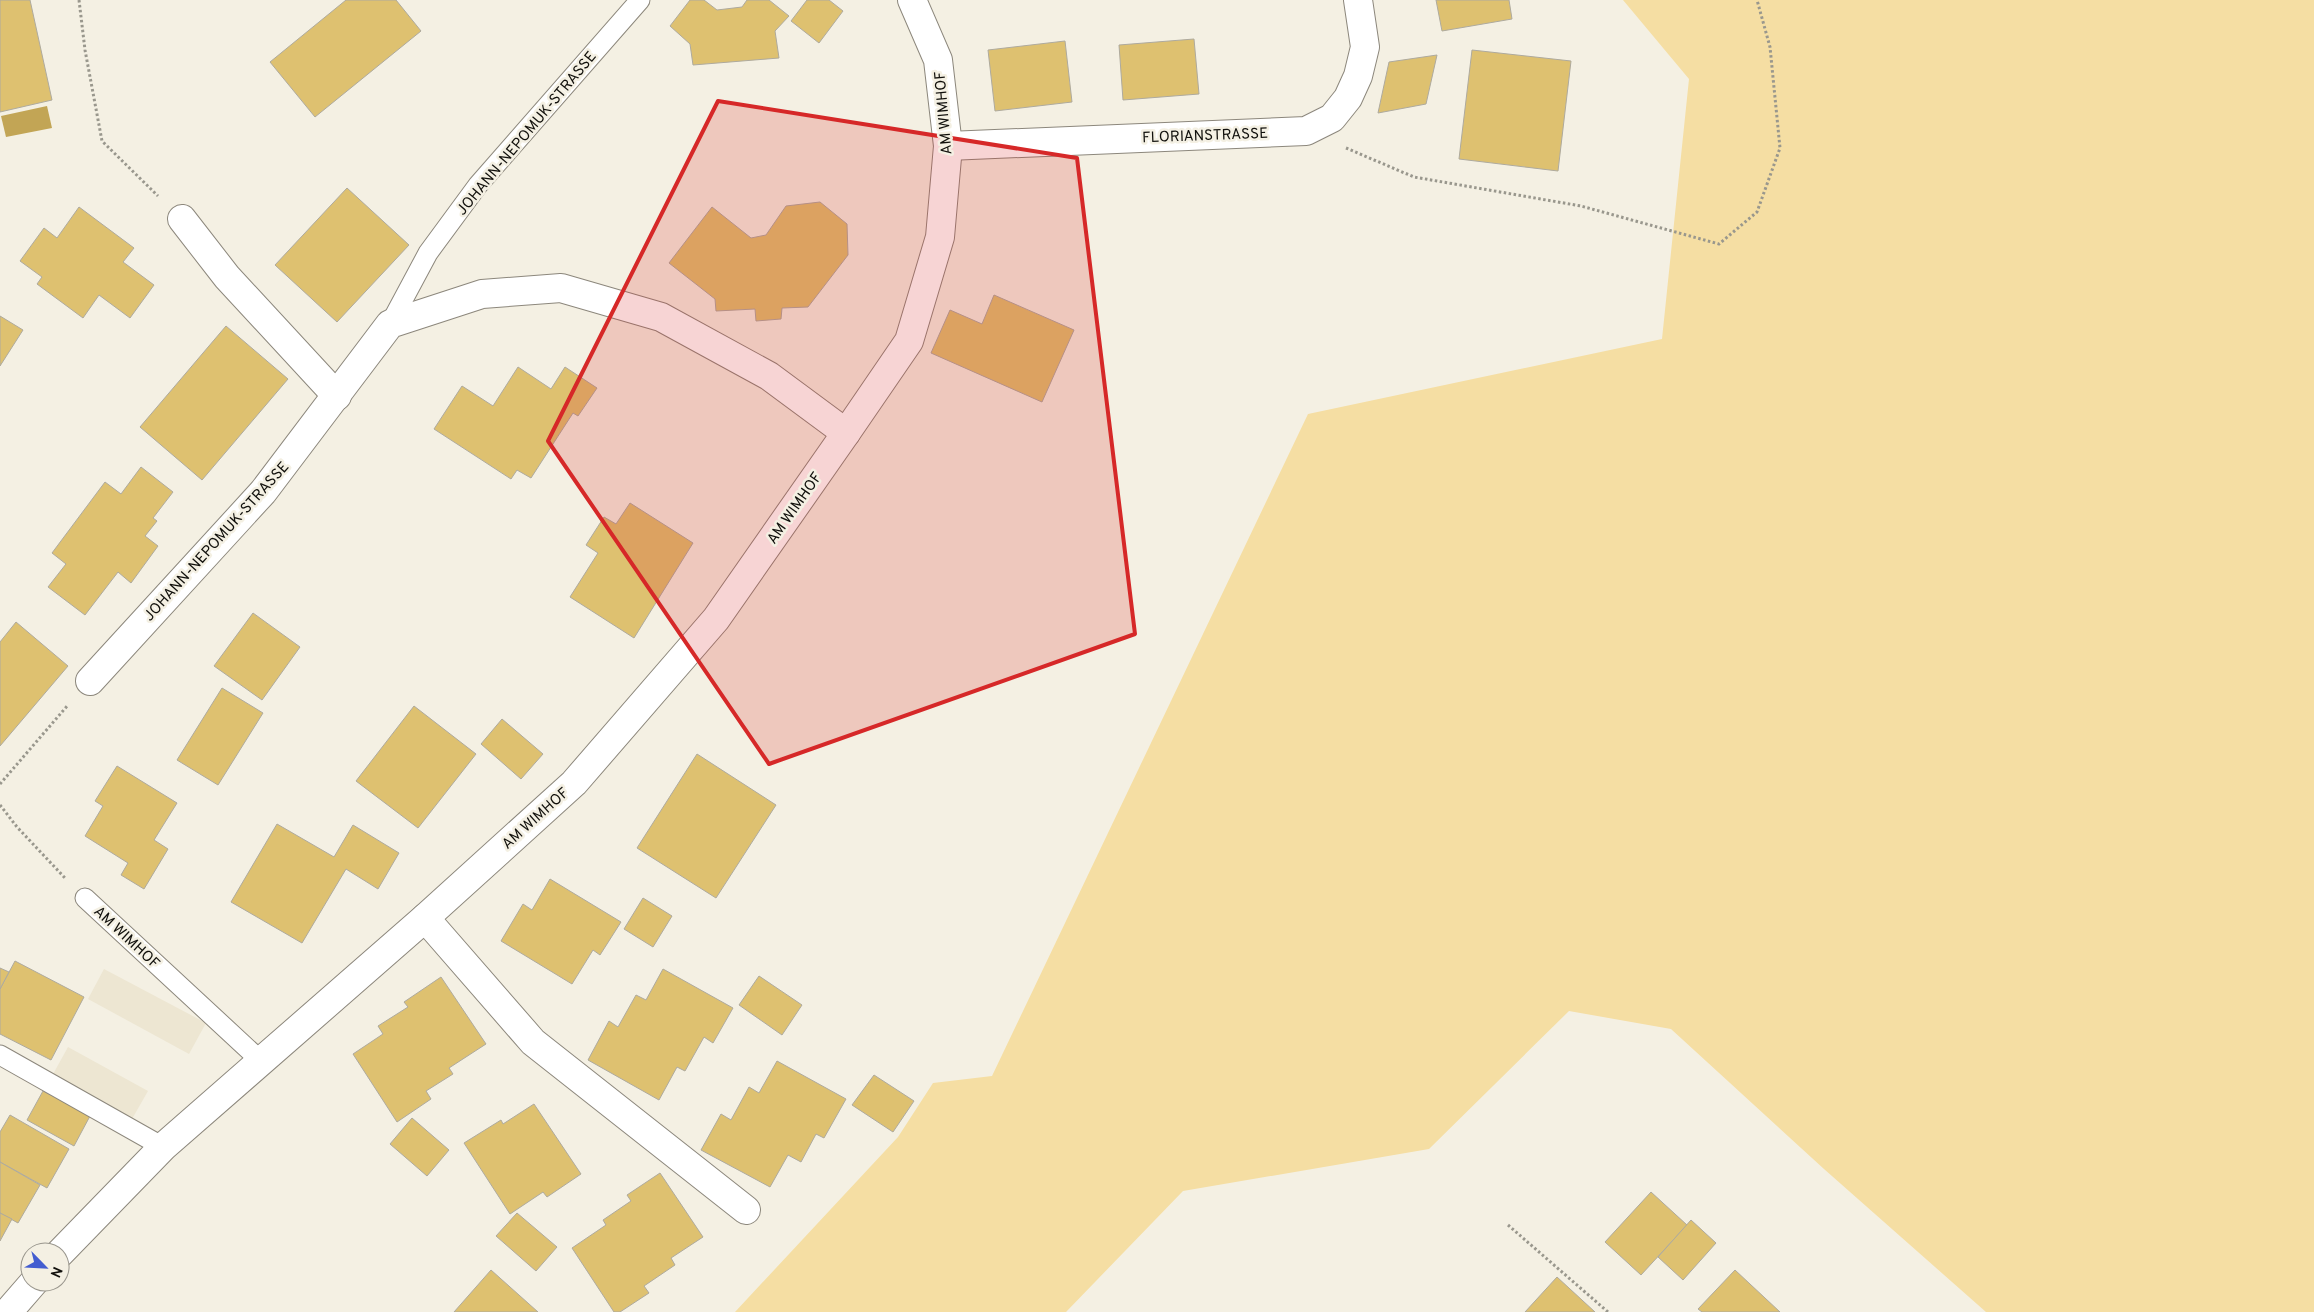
<svg xmlns="http://www.w3.org/2000/svg" width="2314" height="1312" font-family="Overpass,sans-serif">
<style>
.built{fill:#ede6d2}
.green{fill:#f5dea3}
.water{fill:#c2a555}
.building{fill:#dec170;stroke:#aeaa9e}
.lines{fill:none;stroke-linecap:round;stroke-linejoin:round}
.lane-casing{stroke:#8c877c;stroke-width:21}
.street-casing{stroke:#8c877c;stroke-width:30}
.path{stroke:#99978d;stroke-width:3;stroke-dasharray:2.5 2.5;stroke-linecap:butt}
.lane{stroke:#fff;stroke-width:19}
.street{stroke:#fff;stroke-width:28}
.marked{fill:#d62828;fill-opacity:0.2;stroke:#d62828;stroke-width:4;stroke-linejoin:round}
.labels{text-anchor:middle;stroke-width:5;stroke-linejoin:round;paint-order:stroke}
.street-label{font-size:15px;fill:#11100c;stroke:#f4f0e3}
</style>
<rect width="100%" height="100%" fill="#f4f0e3"/>
<!-- built -->
<g class="built">
<path d="M104,969L206,1023L189,1054L88,999Z"/>
<path d="M68,1047L148,1091L132,1119L52,1076Z"/>
</g>
<!-- green -->
<path class="green" d="M1623,0H2314V1312H1986L1824,1169L1671,1029L1569,1011L1429,1149L1183,1191L1066,1312H735L898,1137L933,1083L992,1076L1308,414L1662,339L1689,79Z"/>
<!-- water -->
<path class="water" d="M47,106L52,128L6,137L1,116Z"/>
<!-- building -->
<g class="building">
<path d="M0,0H30L52,100L0,112Z"/>
<path d="M346,0H396L421,31L315,117L270,62Z"/>
<path d="M690,0H704L717,10L742,7L747,0H769L789,16L775,31L779,58L693,65L690,44L670,26Z"/>
<path d="M807,0H829L843,11L819,43L791,21Z"/>
<path d="M1436,0H1509L1512,19L1442,31Z"/>
<path d="M1194,39L1199,94L1123,100L1119,45Z"/>
<path d="M1065,41L1072,102L995,111L988,50Z"/>
<path d="M1472,50L1571,61L1558,171L1459,159Z"/>
<path d="M1437,55L1426,104L1378,113L1389,62Z"/>
<path d="M347,188L409,245L337,322L275,265Z"/>
<path d="M820,202L847,224L848,255L808,307L782,308L781,319L756,321L755,309L716,311L715,299L669,263L712,207L751,238L766,235L786,206Z"/>
<path d="M79,207L134,248L123,262L154,285L130,318L99,295L83,318L37,284L42,277L20,261L44,228L57,238Z"/>
<path d="M994,295L1074,330L1042,402L931,353L950,310L982,324Z"/>
<path d="M0,316L23,330L0,366Z"/>
<path d="M226,326L288,379L202,480L140,427Z"/>
<path d="M518,367L551,389L565,367L597,388L578,416L573,413L531,478L517,470L511,479L434,429L462,386L493,406Z"/>
<path d="M141,467L173,492L153,518L157,521L145,536L158,546L131,583L118,572L85,615L48,587L66,564L52,553L105,482L121,494Z"/>
<path d="M630,503L693,543L634,638L570,597L598,553L586,545L604,517L616,524Z"/>
<path d="M253,613L300,647L262,700L214,666Z"/>
<path d="M16,622L68,666L0,746V642Z"/>
<path d="M222,688L263,713L218,785L177,760Z"/>
<path d="M414,706L476,754L418,828L356,781Z"/>
<path d="M502,719L543,754L521,779L481,744Z"/>
<path d="M697,754L776,805L716,898L637,848Z"/>
<path d="M117,766L177,803L154,840L168,849L144,889L121,875L128,863L85,836L103,806L95,801Z"/>
<path d="M277,824L334,857L353,825L399,853L378,889L346,869L302,943L231,902Z"/>
<path d="M550,879L621,922L600,955L593,950L572,984L501,941L523,904L532,910Z"/>
<path d="M643,898L672,916L653,947L624,929Z"/>
<path d="M15,961L84,997L51,1060L0,1034V989Z"/>
<path d="M0,968L9,972L0,989Z"/>
<path d="M663,969L733,1008L713,1043L704,1037L685,1071L677,1067L659,1100L588,1060L609,1021L618,1027L636,995L646,1000Z"/>
<path d="M759,976L802,1005L782,1035L739,1005Z"/>
<path d="M441,977L486,1044L449,1068L453,1074L426,1091L431,1099L397,1122L353,1054L383,1034L378,1026L408,1007L404,1002Z"/>
<path d="M777,1061L846,1099L824,1138L816,1134L801,1162L788,1155L770,1187L701,1150L721,1114L731,1120L749,1087L759,1093Z"/>
<path d="M874,1075L914,1101L893,1132L852,1105Z"/>
<path d="M43,1091L90,1116L74,1146L27,1120Z"/>
<path d="M534,1104L581,1174L547,1197L543,1192L510,1214L464,1143L501,1120L503,1124Z"/>
<path d="M10,1115L69,1149L47,1188L0,1162V1132Z"/>
<path d="M412,1118L449,1150L427,1176L390,1144Z"/>
<path d="M0,1162L40,1185L18,1223L0,1213Z"/>
<path d="M660,1173L703,1237L671,1258L675,1265L644,1286L649,1293L620,1312H614L572,1248L606,1225L603,1220L631,1201L627,1195Z"/>
<path d="M1651,1192L1687,1225L1641,1275L1605,1242Z"/>
<path d="M0,1213L12,1219L0,1241Z"/>
<path d="M517,1213L557,1247L536,1271L496,1236Z"/>
<path d="M1691,1220L1716,1243L1683,1280L1658,1257Z"/>
<path d="M491,1270L538,1312H454Z"/>
<path d="M1735,1270L1780,1312H1702L1698,1309Z"/>
<path d="M1557,1277L1595,1312H1525Z"/>
</g>
<g class="lines">
<defs>
<g id="lane">
<path d="M390,324L428,253L478,185L640,0"/>
<path d="M85,898L262,1062"/>
<path d="M0,1055L163,1147"/>
</g>
<g id="street">
<path d="M948,146L1306,131L1332,118L1348,98L1358,76L1365,47L1358,0"/>
<path d="M182,219L227,277L337,396"/>
<path d="M90,681L263,492L390,324L482,294L561,288L661,317L769,376L846,433"/>
<path d="M425,918L533,1042L746,1210"/>
<path d="M60,1253L163,1147L425,918L574,783L716,619L846,433L909,341L940,237L948,146L938,60L912,0"/>
<path d="M8,1312L34,1282"/>
</g>
</defs>
<!-- lane casing -->
<use href="#lane" class="lane-casing"/>
<!-- street casing -->
<use href="#street" class="street-casing"/>
<!-- path -->
<g class="path">
<path d="M79,0L85,50L102,141L158,196"/>
<path d="M1346,148L1414,177L1581,206L1719,244L1757,212L1780,148L1770,47L1757,0"/>
<path d="M0,784L68,705"/>
<path d="M0,805L17,827L65,878"/>
<path d="M1508,1225L1608,1312"/>
</g>
<!-- lane -->
<use href="#lane" class="lane"/>
<!-- street -->
<use href="#street" class="street"/>
</g>
<!-- marked area -->
<path class="marked" d="M718,101L1077,158L1135,634L769,764L548,441Z"/>
<g class="labels">
<!-- street labels -->
<g class="street-label">
<text transform="translate(943 113) rotate(-95)" y="5">AM WIMHOF</text>
<text transform="translate(526 133) rotate(-50)" y="5">JOHANN-NEPOMUK-STRASSE</text>
<text transform="translate(1205 135) rotate(-2)" y="5">FLORIANSTRASSE</text>
<text transform="translate(794 508) rotate(-55)" y="5">AM WIMHOF</text>
<text transform="translate(216 541) rotate(-48)" y="5">JOHANN-NEPOMUK-STRASSE</text>
<text transform="translate(535 818) rotate(-42)" y="5">AM WIMHOF</text>
<text transform="translate(127 937) rotate(43)" y="5">AM WIMHOF</text>
</g>
</g>
<!-- north arrow -->
<g transform="translate(45 1267) rotate(114)"><circle r="24" fill="#f4f0e3" stroke="#99968d"/>
<path d="M0-4L9 19L0 12L-9 19Z" fill="#435dd0"/>
<text y="-8" font-size="14" font-weight="bold" text-anchor="middle" fill="#11100c">N</text>
</g>
</svg>
